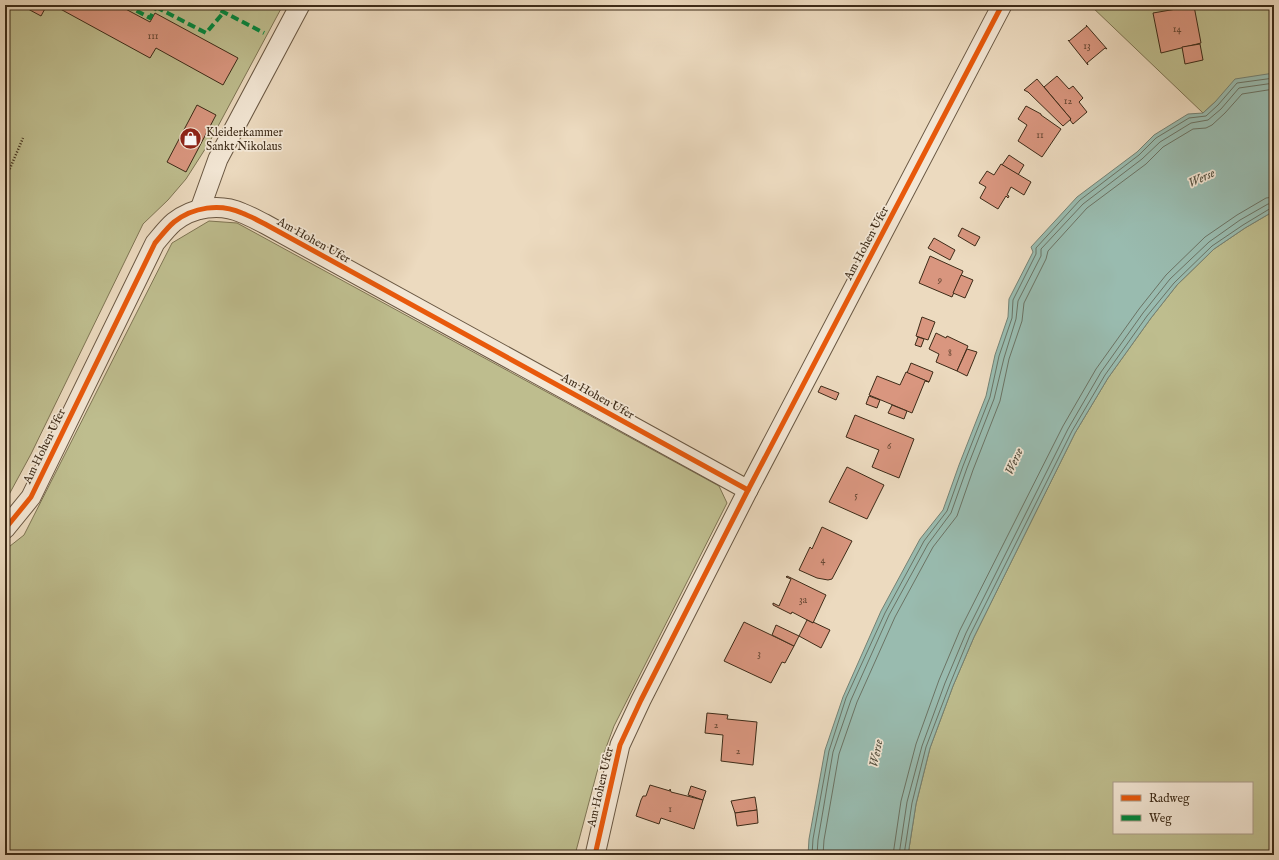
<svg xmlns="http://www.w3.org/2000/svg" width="1279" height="860" font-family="'IM FELL English',serif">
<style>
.green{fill:#bebd8e;stroke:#7e7453;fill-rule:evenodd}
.water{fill:#99bbaf;stroke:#748173}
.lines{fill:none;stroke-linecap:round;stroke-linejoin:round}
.shore{stroke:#6b7364;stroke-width:1}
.building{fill:#d9967f;stroke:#3d2b18}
.street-casing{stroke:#695742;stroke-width:21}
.path{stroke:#3d2b18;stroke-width:2.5;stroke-dasharray:1 2;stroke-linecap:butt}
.street{stroke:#f3e7d5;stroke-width:19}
.quiet{stroke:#00873e;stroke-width:4;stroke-dasharray:8 4;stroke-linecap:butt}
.cycleway-casing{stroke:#f3e7d5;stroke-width:8}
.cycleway{stroke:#e8590c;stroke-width:5}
.labels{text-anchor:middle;stroke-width:3.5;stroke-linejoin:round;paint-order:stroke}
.number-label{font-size:10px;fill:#644632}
.poi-label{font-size:12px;fill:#3d2b18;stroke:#f3e7d5;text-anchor:start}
.street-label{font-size:12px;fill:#3d2b18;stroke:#f3e7d5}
.water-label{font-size:13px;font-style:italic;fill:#544f3e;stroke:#f3e7d5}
</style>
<rect width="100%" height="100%" fill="#ecdabf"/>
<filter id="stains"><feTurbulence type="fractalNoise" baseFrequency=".005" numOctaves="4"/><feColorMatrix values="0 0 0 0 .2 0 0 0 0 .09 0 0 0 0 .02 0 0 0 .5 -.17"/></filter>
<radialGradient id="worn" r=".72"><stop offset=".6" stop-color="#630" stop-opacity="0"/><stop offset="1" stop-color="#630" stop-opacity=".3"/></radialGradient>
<!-- green -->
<g class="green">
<path d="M5,5H283L209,143L186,179L168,200L143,224L31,454L5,502Z"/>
<path d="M1090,5H1274V73L1215,102L1203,113Z"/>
<path d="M1274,211V855H908L916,804L930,748L953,686L974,637L1075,433L1108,378L1151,318L1177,285L1214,249L1245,228ZM1114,783H1252V833H1114Z"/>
<path d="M209,221L237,223L719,486L727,503L614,726L597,772L576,851L571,855H5V550L24,535L172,243Z"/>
</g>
<!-- water -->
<path class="water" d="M1274,73V211L1245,228L1214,249L1177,285L1151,318L1108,378L1075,433L974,637L953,686L930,748L916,804L908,855H808L809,839L825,750L843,697L881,611L920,539L943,510L959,465L986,396L995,355L1008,317L1009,299L1033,252L1031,247L1077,197L1137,152L1154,135L1188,114L1203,113L1215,102L1235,79Z"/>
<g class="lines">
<!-- shore -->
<g class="shore">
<path d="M812,855L813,839L829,751L846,698L885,613L924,541L947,511L963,466L990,397L999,356L1012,318L1013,300L1036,254V248L1080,200L1139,155L1156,138L1189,118L1206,116L1218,105L1237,83L1274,78"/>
<path d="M817,855L818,840L833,752L851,700L889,615L928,544L951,513L967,468L994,399L1004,358L1016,319L1018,301L1041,256V249L1083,204L1142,159L1160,142L1191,123L1208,120L1221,109L1239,88L1274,83"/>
<path d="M823,855L824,840L839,754L857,702L895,617L933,547L957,516L973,470L1000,401L1009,359L1022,321L1024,303L1046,259L1048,251L1087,208L1146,164L1163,147L1193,129L1206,128L1212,125L1225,113L1242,94L1274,89"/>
<path d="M893,855L901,801L916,744L939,680L960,630L1063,426L1096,369L1139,309L1166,275L1205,237L1237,215L1266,198L1274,197"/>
<path d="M899,855L907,802L922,746L945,683L966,633L1068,429L1101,372L1143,313L1170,279L1209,242L1240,220L1268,204L1274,203"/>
<path d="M904,855L912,803L926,747L950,684L970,635L1072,431L1105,375L1147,316L1174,283L1212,246L1243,225L1271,208H1274"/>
</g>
</g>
<!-- building -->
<g class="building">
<path d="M30,5H47L41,16L28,9Z"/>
<path d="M53,5H118L150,22L155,13L238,58L223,85L156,48L150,58Z"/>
<path d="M1194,6L1201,43L1161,53L1153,13Z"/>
<path d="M1086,25L1107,49L1105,48L1087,63L1088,65L1068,40L1069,41L1087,26Z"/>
<path d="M1200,44L1203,60L1185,64L1182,47Z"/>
<path d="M1057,76L1069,89L1073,86L1083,98L1079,102L1087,112L1073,124L1070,120L1071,119L1044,87Z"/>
<path d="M1037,79L1071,119L1063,126L1028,92L1024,90Z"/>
<path d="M197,105L216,115L186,172L167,162Z"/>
<path d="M1026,106L1041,114V115L1061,129L1042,157L1018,141L1027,125L1018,119Z"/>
<path d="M1009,155L1024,165L1018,175L1002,165Z"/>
<path d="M1001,164L1031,182L1024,195L1011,187L1007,195L1009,196L1008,198L1006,196L998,209L980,198L986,187L979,183L987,171L994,175Z"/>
<path d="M962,228L980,237L975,246L958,236Z"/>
<path d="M934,238L955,250L950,260L928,248Z"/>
<path d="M930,256L963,271L952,297L919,283Z"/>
<path d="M961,275L973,280L965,298L953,293Z"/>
<path d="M922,317L935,322L928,340L916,336Z"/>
<path d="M936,333L946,338L947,336L968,346L957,371L936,362L939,354L929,349Z"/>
<path d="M918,337L924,339L921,347L915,345Z"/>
<path d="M967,349L977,352L967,376L957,371Z"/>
<path d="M911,363L933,372L929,382L907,373Z"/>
<path d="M906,372L929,382L925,381L912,413L869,395L877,376L900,385Z"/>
<path d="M821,386L839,393L836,400L818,392Z"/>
<path d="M869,396L880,400L877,408L866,404Z"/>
<path d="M892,405L907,411L904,419L888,413Z"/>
<path d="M855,415L914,439L899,478L872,467L879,450L846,437Z"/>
<path d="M847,467L884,485L867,519L829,502Z"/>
<path d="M822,527L852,541L832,579L828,580L817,578L799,570L810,547L812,549Z"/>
<path d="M787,576L826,595L813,623L792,612L791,614L773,605V603L779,606L791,579L786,577Z"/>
<path d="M807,620L813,623V622L830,630L821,648L799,636Z"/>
<path d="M744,622L794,646L785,663L782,662L771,683L724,661Z"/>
<path d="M776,625L799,636L794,646L772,635Z"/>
<path d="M707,713L728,715L727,719L757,722L753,765L721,761L723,735L705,733Z"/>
<path d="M650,785L670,791V789L671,792L703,800L694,829L661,818L659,824L636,816L641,800L643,796H646Z"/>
<path d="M691,786L706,791L703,800L688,795Z"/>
<path d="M755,797L757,810L735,813L731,801Z"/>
<path d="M757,810L758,823L737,826L735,813Z"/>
</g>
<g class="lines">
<defs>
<g id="street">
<path d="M200,209L218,159L300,5"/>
<path d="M5,529L31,497L155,243C161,236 167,228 174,222C193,207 220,203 242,213C250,216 257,220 265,224L748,490"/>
<path d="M595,855L620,745L641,700L748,490L1002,5"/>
</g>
</defs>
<!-- street casing -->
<use href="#street" class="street-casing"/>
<!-- path -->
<path class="path" d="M5,180L23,138"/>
<!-- street -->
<use href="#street" class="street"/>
<!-- quiet -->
<g class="quiet">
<path d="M126,5L150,18L156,7V5"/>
<path d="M210,5L264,33"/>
<path d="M156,7L206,33L224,12"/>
</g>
<defs>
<g id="cycleway">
<path d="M5,529L31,497L155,243C161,236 167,228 174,222C193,207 220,203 242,213C250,216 257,220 265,224L748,490"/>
<path d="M595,855L620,745L641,700L748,490L1002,5"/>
</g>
</defs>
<!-- cycleway casing -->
<use href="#cycleway" class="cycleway-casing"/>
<!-- cycleway -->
<use href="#cycleway" class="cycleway"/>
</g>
<!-- icons -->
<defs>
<symbol id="shop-disc" viewBox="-11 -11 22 22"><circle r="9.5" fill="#8f2418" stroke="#f3e7d5"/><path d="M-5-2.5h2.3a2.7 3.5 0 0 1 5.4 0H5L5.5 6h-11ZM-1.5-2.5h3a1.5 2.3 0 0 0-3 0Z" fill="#fff"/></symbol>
</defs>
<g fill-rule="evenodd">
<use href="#shop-disc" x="178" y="126" width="25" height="25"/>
</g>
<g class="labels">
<!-- number labels -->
<g class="number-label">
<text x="1177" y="32">14</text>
<text x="153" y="39">111</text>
<text x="1087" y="49">13</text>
<text x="1068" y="104">12</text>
<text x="1040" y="138">11</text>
<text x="940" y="283">9</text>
<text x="950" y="356">8</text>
<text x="889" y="449">6</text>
<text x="856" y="498">5</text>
<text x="823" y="563">4</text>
<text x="803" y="603">3a</text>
<text x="759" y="657">3</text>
<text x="716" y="728">2</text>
<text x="738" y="754">2</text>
<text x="670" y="812">1</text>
</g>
<!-- poi labels -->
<g class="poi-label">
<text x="206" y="136">Kleiderkammer<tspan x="206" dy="14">Sankt Nikolaus</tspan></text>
</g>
<!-- street labels -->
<g class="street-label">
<text transform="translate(314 240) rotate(29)" y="4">Am Hohen Ufer</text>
<text transform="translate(866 243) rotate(-62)" y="4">Am Hohen Ufer</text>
<text transform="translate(598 396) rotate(29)" y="4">Am Hohen Ufer</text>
<text transform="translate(44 446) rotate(-64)" y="4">Am Hohen Ufer</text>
<text transform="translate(600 787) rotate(-77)" y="4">Am Hohen Ufer</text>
</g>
<!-- water labels -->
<g class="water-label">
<text transform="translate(1201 177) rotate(-25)" y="5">Werse</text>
<text transform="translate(1013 461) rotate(-66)" y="5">Werse</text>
<text transform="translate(875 753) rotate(-79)" y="5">Werse</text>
</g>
</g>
<!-- margin -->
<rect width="1279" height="860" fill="none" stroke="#ecdabf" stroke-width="20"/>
<rect x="6" y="6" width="1267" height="848" fill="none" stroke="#3d2b18" stroke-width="2"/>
<rect x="10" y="10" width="1259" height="840" fill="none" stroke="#3d2b18"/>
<!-- legend -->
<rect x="1113" y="782" width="140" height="52" fill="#f3e7d5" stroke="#aa9c89"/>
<rect x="1121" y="795" width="20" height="6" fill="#e8590c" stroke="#aa9c89"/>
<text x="1149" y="802" font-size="12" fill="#3d2b18">Radweg</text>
<rect x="1121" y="815" width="20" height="6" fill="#00873e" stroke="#aa9c89"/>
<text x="1149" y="822" font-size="12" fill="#3d2b18">Weg</text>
<rect width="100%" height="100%" filter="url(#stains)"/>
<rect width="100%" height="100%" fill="url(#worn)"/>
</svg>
